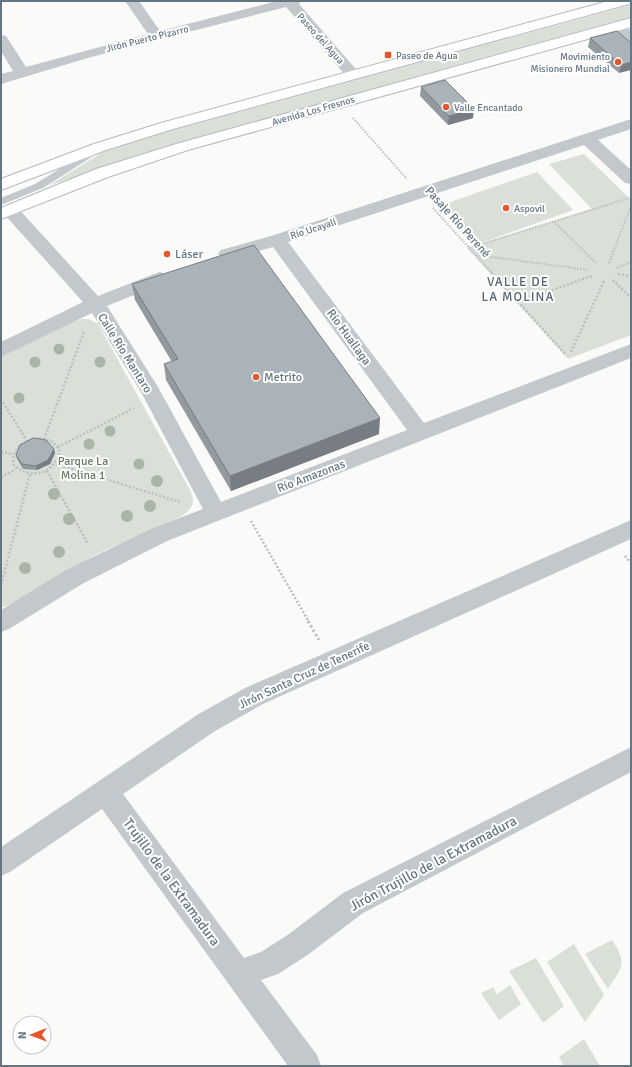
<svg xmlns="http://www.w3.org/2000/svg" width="632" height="1067" font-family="Signika,sans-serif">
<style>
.green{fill:#dadfd7}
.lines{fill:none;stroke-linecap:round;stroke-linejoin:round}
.secondary-casing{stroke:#b3babf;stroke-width:2}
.path-far2{stroke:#bbbfc2;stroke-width:2;stroke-dasharray:1.5 1.5;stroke-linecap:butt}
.path-far1{stroke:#bbbfc2;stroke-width:2.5;stroke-dasharray:2 2;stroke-linecap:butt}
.path{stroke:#bbbfc2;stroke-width:3;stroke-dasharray:2.5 2.5;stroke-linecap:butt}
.lane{fill:#c3c8cc;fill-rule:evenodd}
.street{fill:#c3c8cc;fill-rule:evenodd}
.secondary{fill:#fff;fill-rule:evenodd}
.tree{fill:#aab4a7}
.wall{fill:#929a9f}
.shaded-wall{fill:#777d82}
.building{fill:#aab3b9;stroke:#777d82}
.poi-dot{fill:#e4572e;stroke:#fff;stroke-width:1.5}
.labels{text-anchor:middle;stroke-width:4;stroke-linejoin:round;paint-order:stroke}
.far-street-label{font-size:10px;fill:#657683;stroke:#fff}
.far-poi-label{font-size:10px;fill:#657683;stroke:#fff;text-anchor:start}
.street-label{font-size:12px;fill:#657683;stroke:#fff}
.poi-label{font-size:12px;fill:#657683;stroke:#fff;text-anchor:start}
.park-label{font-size:12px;fill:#687a64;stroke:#fff}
.neighbourhood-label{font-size:13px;letter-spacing:1px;fill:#57646e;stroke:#fff}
.near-street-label{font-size:14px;fill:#657683;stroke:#fff}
</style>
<rect width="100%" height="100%" fill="#fafaf8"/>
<!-- green -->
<g class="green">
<path d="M631,5V17L173,144L48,186L103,152L161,133Z"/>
<path d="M584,154L628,197H631V335L568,359L467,248L592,209L549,164Z"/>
<path d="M537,172L573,210L475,245L439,206Z"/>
<path d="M83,319H89L98,324L190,490C197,504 191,510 180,517L97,554L13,603L1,608V357L69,323Z"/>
<path d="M612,940C628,964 622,967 608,989L585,954Z"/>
<path d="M574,944L604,995L585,1022L547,962Z"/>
<path d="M536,958L564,1006L543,1023L509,971Z"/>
<path d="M510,985L521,1004L499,1020L481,993L494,987L496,995Z"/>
<path d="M584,1039L600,1066H564L559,1057Z"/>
</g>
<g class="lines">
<defs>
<g id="secondary">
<path d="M608,1H631L629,4L173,129L106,150L1,190V179L94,144L161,123Z"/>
<path d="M631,18V27L188,150L108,177L1,219V208L96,169L176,144Z"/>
</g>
</defs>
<!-- secondary casing -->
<use href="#secondary" class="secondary-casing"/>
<!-- path-far2 -->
<g class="path-far2">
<path d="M353,118L407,179"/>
<path d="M433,208L492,273"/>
<path d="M554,222L596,263"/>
<path d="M469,248L629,198"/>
<path d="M476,255L589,270"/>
<path d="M609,263L631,206"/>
<path d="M616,268L631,262"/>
</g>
<!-- path-far1 -->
<g class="path-far1">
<path d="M491,272L566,355"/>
<path d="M618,274L631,276"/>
<path d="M613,280L631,298"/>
<path d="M518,302L592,276"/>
<path d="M571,352L604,281"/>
<path d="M1,399L27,441"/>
<path d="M39,438C49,439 56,443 60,452C53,474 30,481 13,464C13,445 23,443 39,438Z"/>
<path d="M44,439L84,332"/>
<path d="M58,447L134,408"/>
<path d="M1,452L13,454"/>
<path d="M56,464L180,502"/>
<path d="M47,471L88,544"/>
<path d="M1,477L16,469"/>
<path d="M251,521L309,622"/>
<path d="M625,556L631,563"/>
<path d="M1,585L30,474"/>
</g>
<!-- path -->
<path class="path" d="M308,621L319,640"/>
<!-- lane -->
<path class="lane" d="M94,148L98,149L99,151L98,153L43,188L1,205V198L35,184Z"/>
<!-- street -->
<g class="street">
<path d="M125,1H139L160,31L277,1H301L299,4L361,75L358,78H348L286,7L91,57L1,84V74L13,71L1,51V35L6,36L26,67L148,34Z"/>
<path d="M616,22L621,23L631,31V43L626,42L609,26L611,23Z"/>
<path d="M631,119V129L598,140L631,170V184L625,183L584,145L288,242L424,423L631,344V358L167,541L82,584L9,629L1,632V610L66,570L151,529L203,509L141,392L92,313L1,357V342L83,302L4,214L1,210L4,206L10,205L16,206L98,296L154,274L160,272L166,274L169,278L166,282L107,306L158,387L221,502L407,430L273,247L227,260L221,258L218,254L221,250L271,236Z"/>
<path d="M631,520V539L263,704L215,731L123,794L244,958L261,952L289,934L343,893L631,747V772L363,913L309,954L278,974L261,980L317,1055L321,1066H288L102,809L10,872L1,876V847L197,715L245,688Z"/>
</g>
<!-- secondary -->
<use href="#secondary" class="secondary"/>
</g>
<!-- trees -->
<g class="tree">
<circle cx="59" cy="349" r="5.5"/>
<circle cx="35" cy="362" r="5.5"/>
<circle cx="100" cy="362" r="5.5"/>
<circle cx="19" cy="398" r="5.5"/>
<circle cx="110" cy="431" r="5.5"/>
<circle cx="89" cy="444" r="5.5"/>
<circle cx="139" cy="464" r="5.5"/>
<circle cx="157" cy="481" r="6"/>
<circle cx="54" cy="494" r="6"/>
<circle cx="150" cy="506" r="6"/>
<circle cx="127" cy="516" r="6"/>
<circle cx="69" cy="519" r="6"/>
<circle cx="59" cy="552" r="6"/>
<circle cx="25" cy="568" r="6"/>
</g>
<!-- wall -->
<g class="wall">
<path d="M590,38L631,43L619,73L588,47Z"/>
<path d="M421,87L473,118L448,125L420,96Z"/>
<path d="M132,284L379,434L231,491L166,380L164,364L172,362L135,300Z"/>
<path d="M55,453L50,464L37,470L23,469L17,459L16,455Z"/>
</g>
<!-- shaded-wall -->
<g class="shaded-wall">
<path d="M631,62V70L619,73L621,65Z"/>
<path d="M474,109L473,118L448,125L449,116Z"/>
<path d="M380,418L379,434L231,491L230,476Z"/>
<path d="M54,449L55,453L50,464L37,470L36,466Z"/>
</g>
<!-- building -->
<g class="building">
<path d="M617,31L631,43V62L621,65L590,38Z"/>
<path d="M445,80L474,109L449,116L421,87Z"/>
<path d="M254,245L380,418L230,476L164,364L178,359L132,284Z"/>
<path d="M33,438L46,440L54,449L48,460L36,466L22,464L16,455L20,445Z"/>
</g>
<!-- markers -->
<g class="poi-dot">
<rect x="384" y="51" width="8" height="8" rx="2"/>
<circle cx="618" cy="62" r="4"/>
<circle cx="446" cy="107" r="4"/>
<circle cx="506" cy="208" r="4"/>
<circle cx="167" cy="254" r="4"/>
<circle cx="256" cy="377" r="4"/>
</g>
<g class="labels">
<!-- far-street labels -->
<g class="far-street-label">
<text transform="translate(147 38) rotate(-14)" y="4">Jirón Puerto Pizarro</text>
<text transform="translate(321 38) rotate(48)" y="4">Paseo del Agua</text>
<text transform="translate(313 110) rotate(-16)" y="4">Avenida Los Fresnos</text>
<text transform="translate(313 228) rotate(-18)" y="4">Río Ucayali</text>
</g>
<!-- far-poi labels -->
<g class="far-poi-label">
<text x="396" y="59">Paseo de Agua</text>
<text x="610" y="60" text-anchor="end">Movimiento<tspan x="610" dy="12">Misionero Mundial</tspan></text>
<text x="454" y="111">Valle Encantado</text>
<text x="514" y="212">Aspovil</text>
</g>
<!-- street labels -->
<g class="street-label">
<text transform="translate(458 222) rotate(48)" y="4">Pasaje Río Perené</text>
<text transform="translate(349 337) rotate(54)" y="4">Río Huallaga</text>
<text transform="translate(125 353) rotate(58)" y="4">Calle Río Mantaro</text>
<text transform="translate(311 476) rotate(-21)" y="4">Río Amazonas</text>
<text transform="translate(304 675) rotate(-25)" y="4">Jirón Santa Cruz de Tenerife</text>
</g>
<!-- poi labels -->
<g class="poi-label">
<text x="175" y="258">Láser</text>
<text x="264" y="381">Metrito</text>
</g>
<!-- park labels -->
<g class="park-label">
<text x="83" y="465">Parque La<tspan x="83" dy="14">Molina 1</tspan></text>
</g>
<!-- neighbourhood labels -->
<g class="neighbourhood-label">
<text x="518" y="286">VALLE DE<tspan x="518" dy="15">LA MOLINA</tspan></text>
</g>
<!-- near-street labels -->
<g class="near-street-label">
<text transform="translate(433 863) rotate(-28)" y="5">Jirón Trujillo de la Extramadura</text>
<text transform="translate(172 882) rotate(54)" y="5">Trujillo de la Extramadura</text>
</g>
</g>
<!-- border -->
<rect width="632" height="1067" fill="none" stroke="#657683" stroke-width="4"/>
<!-- north arrow -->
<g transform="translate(32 1035) rotate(269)"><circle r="19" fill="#ffffff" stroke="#c1c8cd"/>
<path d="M0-3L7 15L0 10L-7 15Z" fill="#e4572e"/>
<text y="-6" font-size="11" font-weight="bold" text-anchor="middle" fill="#657683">N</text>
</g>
</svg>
